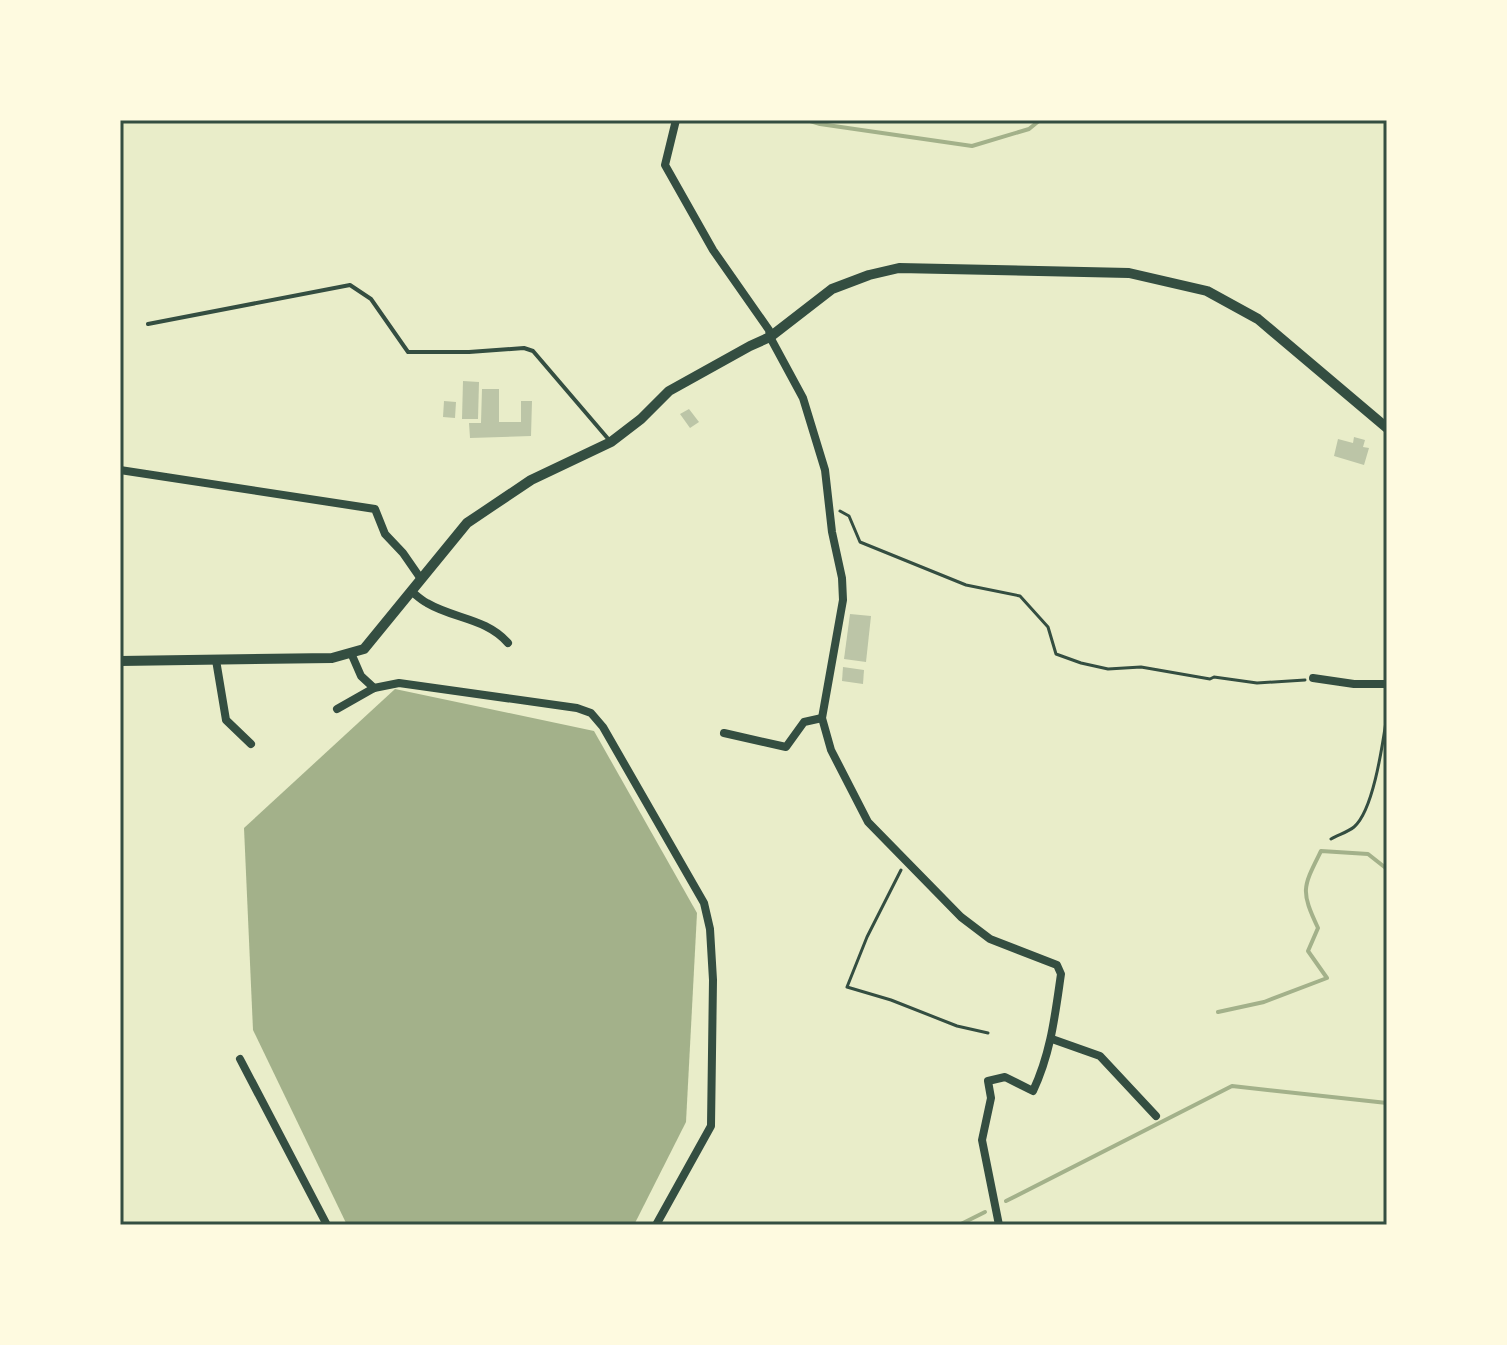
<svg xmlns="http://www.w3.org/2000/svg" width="1507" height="1345" font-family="'Nunito Sans',sans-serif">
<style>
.water{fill:#a3b18a}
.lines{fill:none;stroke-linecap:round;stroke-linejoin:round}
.stream{stroke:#a3b18a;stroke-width:4}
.building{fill:#bcc5a7}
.path{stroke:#344e41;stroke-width:3}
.service{stroke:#344e41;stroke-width:4}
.minor{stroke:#344e41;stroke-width:8}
.tertiary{stroke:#344e41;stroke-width:10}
.neatline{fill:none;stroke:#344e41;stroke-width:3}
</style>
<rect width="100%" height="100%" fill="#e9edc9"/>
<!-- water -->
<path class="water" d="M395,689L594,731L697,913L686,1122L634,1225H347L253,1030L244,828Z"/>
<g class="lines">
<!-- stream -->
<g class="stream">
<path d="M807,120L820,124L972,146L1029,129L1040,120"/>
<path d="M1218,1012L1264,1002L1327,978L1308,951L1318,928C1300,890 1303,887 1321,851L1368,854L1387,869"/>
<path d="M1006,1201L1232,1086L1387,1103"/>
<path d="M959,1225L985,1212"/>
</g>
</g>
<!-- building -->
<g class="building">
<path d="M463,381L479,382L478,419H462Z"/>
<path d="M482,389H499V422H521V401H532L531,436L470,438L469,423H481Z"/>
<path d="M444,401L456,402L455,418L443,417Z"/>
<path d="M689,409L699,422L690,428L680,414Z"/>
<path d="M1354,437L1365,440L1363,447L1369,448L1364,465L1334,456L1338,439L1353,443Z"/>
<path d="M850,614L871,616L866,662L844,659Z"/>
<path d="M843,667L864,670L863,684L842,681Z"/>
</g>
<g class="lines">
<!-- path -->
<g class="path">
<path d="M840,511L849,516L860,542L966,585L1020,596L1048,627L1056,654L1081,663L1108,669L1141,667L1210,679L1214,677L1257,683L1305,680"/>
<path d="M1331,839C1338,835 1348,832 1354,827C1374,810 1383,741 1387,715"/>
<path d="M901,870L867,937L847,987L891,1000L957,1026L988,1033"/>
</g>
<!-- service -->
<path class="service" d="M148,324L350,285L371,299L408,352H469L524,348L533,351L610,441"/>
<!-- minor -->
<g class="minor">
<path d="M676,120L665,165L713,250L769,330L770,337L803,398L825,470L832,532L842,578L843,600L822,718L831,750L868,822L961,917L990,939L1057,965L1061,974C1055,1015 1051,1053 1033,1091L1005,1077L988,1081L991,1098L982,1140L999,1225"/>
<path d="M120,470L375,509L385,534L403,553L421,579"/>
<path d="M411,591C416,595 421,600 427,603C454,619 486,618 508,643"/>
<path d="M351,653L361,676L374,688"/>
<path d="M216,660L226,720L251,744"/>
<path d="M1313,678L1354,684H1387"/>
<path d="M337,709L374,688L399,683L577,708L591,713L603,727L704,903L710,929L713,980L711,1126L656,1225"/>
<path d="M724,733L786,747L804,722L822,718"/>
<path d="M1052,1039L1100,1056L1156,1116"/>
<path d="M240,1059L327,1225"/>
</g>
<!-- tertiary -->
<path class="tertiary" d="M120,661L332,658L364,649L467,523L531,480L611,442L641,419L669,391L750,346L770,337L832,289L869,275L899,268L1129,273L1207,291L1258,319L1387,428"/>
</g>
<!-- border -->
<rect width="1507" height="1345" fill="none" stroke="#fefae0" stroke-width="244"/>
<rect x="122" y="122" width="1263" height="1101" class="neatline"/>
</svg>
